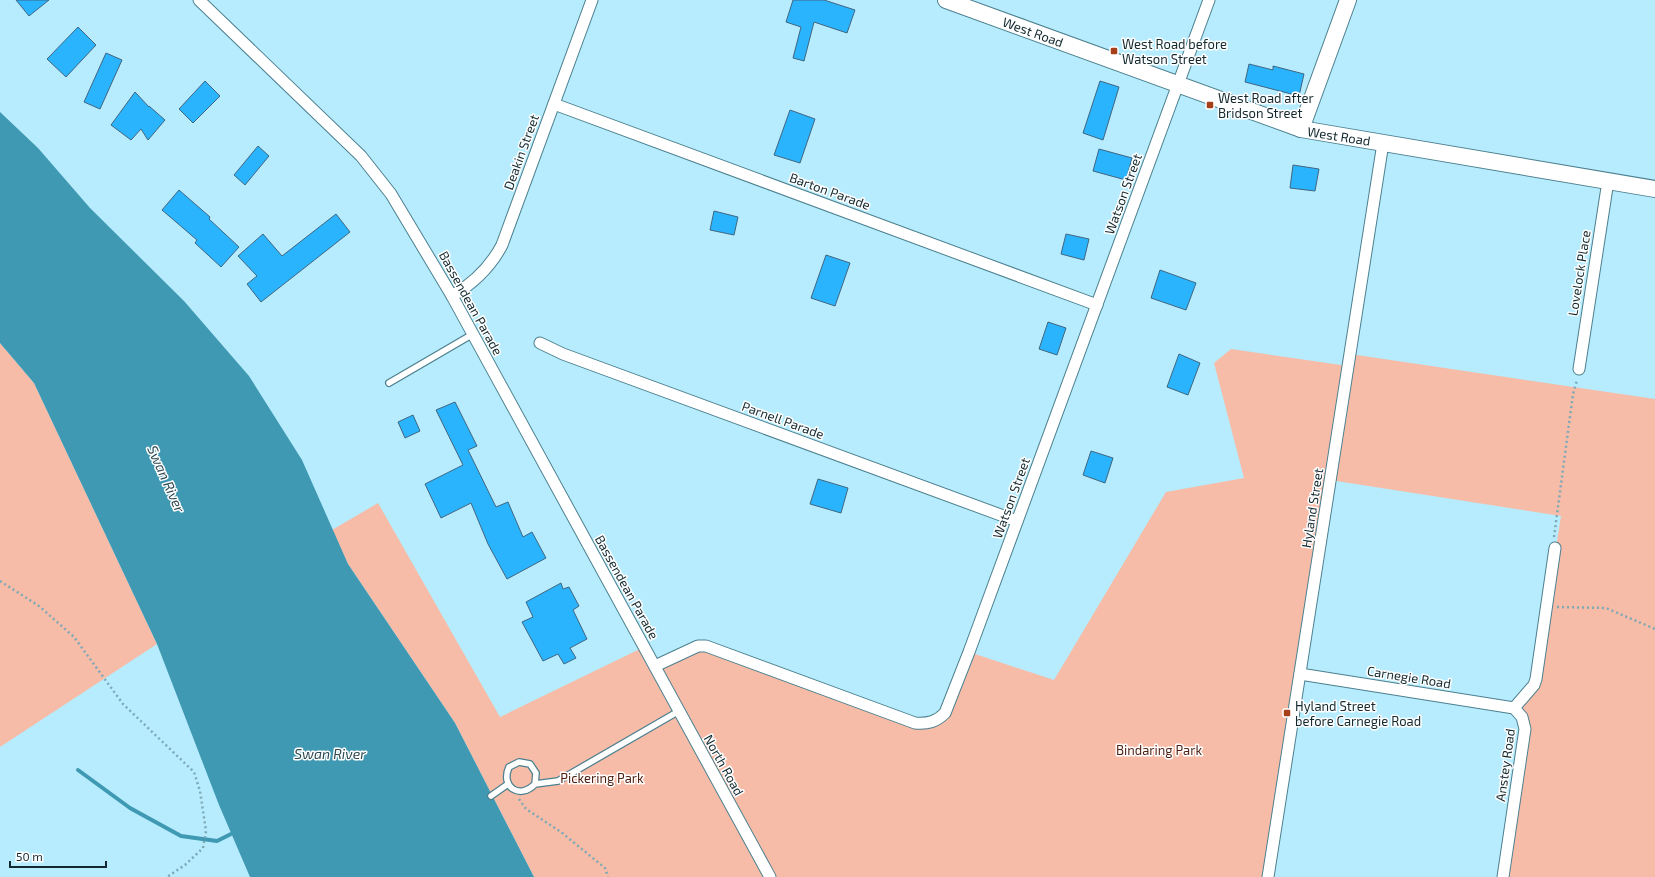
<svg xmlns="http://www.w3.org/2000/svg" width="1655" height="877" font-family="'Exo 2',sans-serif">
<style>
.green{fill:#f7bca8}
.water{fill:#3f99b2}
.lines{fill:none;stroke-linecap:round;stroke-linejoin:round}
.stream{stroke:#3f99b2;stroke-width:4}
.building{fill:#2bb4fe;stroke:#406680}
.lane-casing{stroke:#4d808f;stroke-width:8}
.street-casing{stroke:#4d808f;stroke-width:13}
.secondary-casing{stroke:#4d808f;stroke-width:18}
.path{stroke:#7da8b5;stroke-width:2.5;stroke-dasharray:2 3;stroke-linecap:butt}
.lane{stroke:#fff;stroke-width:5.5}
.street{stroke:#fff;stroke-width:11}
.secondary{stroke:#fff;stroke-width:16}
.poi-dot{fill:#a6401b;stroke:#fff;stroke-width:1.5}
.labels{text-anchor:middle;stroke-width:3;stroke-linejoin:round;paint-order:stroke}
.street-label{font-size:13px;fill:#13292f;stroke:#fff}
.poi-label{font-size:13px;fill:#13292f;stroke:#fff;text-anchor:start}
.park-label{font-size:13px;fill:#4d1f10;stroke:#fff}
.water-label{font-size:14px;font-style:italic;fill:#2c4851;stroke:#fff}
</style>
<rect width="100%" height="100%" fill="#b6ecfd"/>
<!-- green -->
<g class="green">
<path d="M0,343L34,383L157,644L0,747Z"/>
<path d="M1231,349L1348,366L1350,354L1655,399V877H1503L1525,729L1518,713L1534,685L1561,516L1330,480L1268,877H534L455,723L348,564L332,530L378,503L500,717L644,647L655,666L698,646L915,723L938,719L969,652L1054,680L1166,492L1244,478L1214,363Z"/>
</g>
<!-- water -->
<path class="water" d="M0,112L38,148L90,208L184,301L249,376L302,460L348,564L455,723L534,877H250L219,805L157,644L34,383L0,343Z"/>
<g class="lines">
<!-- stream -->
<path class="stream" d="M78,770L130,808L181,836L217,841L231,834"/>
</g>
<!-- building -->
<g class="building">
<path d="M16,0H49L29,16Z"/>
<path d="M793,0H824L855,10L847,33L814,22L804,61L793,58L801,27L786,22Z"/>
<path d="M78,27L96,45L66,77L47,59Z"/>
<path d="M106,53L122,60L100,109L84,102Z"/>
<path d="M1249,64L1273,70V66L1304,74L1299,96L1245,82Z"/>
<path d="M205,81L220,96L193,123L179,109Z"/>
<path d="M1100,81L1119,87L1103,140L1083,133Z"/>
<path d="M135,92L149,107V106L165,120L148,140L141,129L131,140L111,125Z"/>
<path d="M790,110L815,119L800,163L774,155Z"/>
<path d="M258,146L269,156L245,185L234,175Z"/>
<path d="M1099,149L1132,158L1126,180L1093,171Z"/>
<path d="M1293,165L1319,169L1315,191L1290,188Z"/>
<path d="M179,190L210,217L209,219L239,247L221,267L195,243L197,240L162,210Z"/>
<path d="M714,211L738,217L734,235L710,230Z"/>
<path d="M336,214L350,232L261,302L247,284L257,276L238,256L263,234L282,256Z"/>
<path d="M1066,234L1089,239L1084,260L1061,254Z"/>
<path d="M826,255L850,263L835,306L811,298Z"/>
<path d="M1160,270L1196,283L1186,310L1151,298Z"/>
<path d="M1048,322L1066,328L1057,355L1039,349Z"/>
<path d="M1179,354L1200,363L1188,395L1167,387Z"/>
<path d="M455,402L477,446L468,450L496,507L508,502L523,537L532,532L546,558L507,579L488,544L471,503L441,518L425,484L463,465L436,410Z"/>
<path d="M413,415L420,431L405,438L398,422Z"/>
<path d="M1091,451L1113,458L1105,483L1083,475Z"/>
<path d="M818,479L848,488L841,513L810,504Z"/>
<path d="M561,583L563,589L569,587L579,606L573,610L587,639L570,648L576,658L564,664L558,654L543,661L522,622L533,617L526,602Z"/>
</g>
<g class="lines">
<defs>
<g id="lane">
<path d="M389,383L473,334"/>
<path d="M535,784L536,773L530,764L519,762L509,767C500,787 520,800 535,784L558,781L679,711"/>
<path d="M491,796L508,784"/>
</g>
<g id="street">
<path d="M199,0L361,156L391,194L452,296L770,877"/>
<path d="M554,104L1097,305"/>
<path d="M452,296C474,283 490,268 502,245L592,0"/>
<path d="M540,343L563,354L1017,521"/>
<path d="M1579,369L1608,181"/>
<path d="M655,666L698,646H706L915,723C928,724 936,722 945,713L969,652L1209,0"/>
<path d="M1300,674L1514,708L1522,717L1525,729L1503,877"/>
<path d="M1514,708L1534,685L1536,679L1555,548"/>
<path d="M1268,877L1383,143"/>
</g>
<g id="secondary">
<path d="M946,0L1301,129L1655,189"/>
<path d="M1301,129L1348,0"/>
</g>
</defs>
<!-- lane casing -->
<use href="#lane" class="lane-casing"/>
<!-- street casing -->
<use href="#street" class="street-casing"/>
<!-- secondary casing -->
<use href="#secondary" class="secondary-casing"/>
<!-- path -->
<g class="path">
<path d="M1554,537L1573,394L1577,380"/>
<path d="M0,581L39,606L74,637L123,704L194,772L200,791L206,831L203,848L185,865L167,877"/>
<path d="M1557,607L1606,608L1655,629"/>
<path d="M519,799L526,809L561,832L605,868L608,877"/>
</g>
<!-- lane -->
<use href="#lane" class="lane"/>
<!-- street -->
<use href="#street" class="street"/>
<!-- secondary -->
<use href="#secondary" class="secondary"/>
</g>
<!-- markers -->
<g class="poi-dot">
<rect x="1110" y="47" width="8" height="8" rx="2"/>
<rect x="1206" y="101" width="8" height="8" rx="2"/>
<rect x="1283" y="709" width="8" height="8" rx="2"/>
</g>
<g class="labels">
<!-- street labels -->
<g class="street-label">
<text transform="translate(1033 32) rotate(20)" y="5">West Road</text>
<text transform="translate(1339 136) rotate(9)" y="5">West Road</text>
<text transform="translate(521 152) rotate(-70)" y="5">Deakin Street</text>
<text transform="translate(830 191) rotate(20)" y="5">Barton Parade</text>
<text transform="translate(1123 194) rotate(-70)" y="5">Watson Street</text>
<text transform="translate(1579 273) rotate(-81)" y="5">Lovelock Place</text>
<text transform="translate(471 303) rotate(61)" y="5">Bassendean Parade</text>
<text transform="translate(783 420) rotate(20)" y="5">Parnell Parade</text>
<text transform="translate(1011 498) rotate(-70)" y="5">Watson Street</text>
<text transform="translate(1312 508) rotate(-81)" y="5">Hyland Street</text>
<text transform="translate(627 587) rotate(61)" y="5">Bassendean Parade</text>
<text transform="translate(1409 677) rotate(9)" y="5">Carnegie Road</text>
<text transform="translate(724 765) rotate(61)" y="5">North Road</text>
<text transform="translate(1505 765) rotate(-82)" y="5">Anstey Road</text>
</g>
<!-- poi labels -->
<g class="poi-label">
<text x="1122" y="49">West Road before<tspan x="1122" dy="15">Watson Street</tspan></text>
<text x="1218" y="103">West Road after<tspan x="1218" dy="15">Bridson Street</tspan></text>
<text x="1295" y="711">Hyland Street<tspan x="1295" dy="15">before Carnegie Road</tspan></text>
</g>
<!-- park labels -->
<g class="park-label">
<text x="1159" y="755">Bindaring Park</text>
<text x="602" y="783">Pickering Park</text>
</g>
<!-- water labels -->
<g class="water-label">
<text transform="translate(166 479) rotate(66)" y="5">Swan River</text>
<text x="330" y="759">Swan River</text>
</g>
</g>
<!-- scale -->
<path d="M10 861v6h96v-6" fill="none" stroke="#13292f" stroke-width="2"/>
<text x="16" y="861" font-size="12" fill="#13292f" stroke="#ffffff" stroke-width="3" paint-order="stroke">50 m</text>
</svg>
